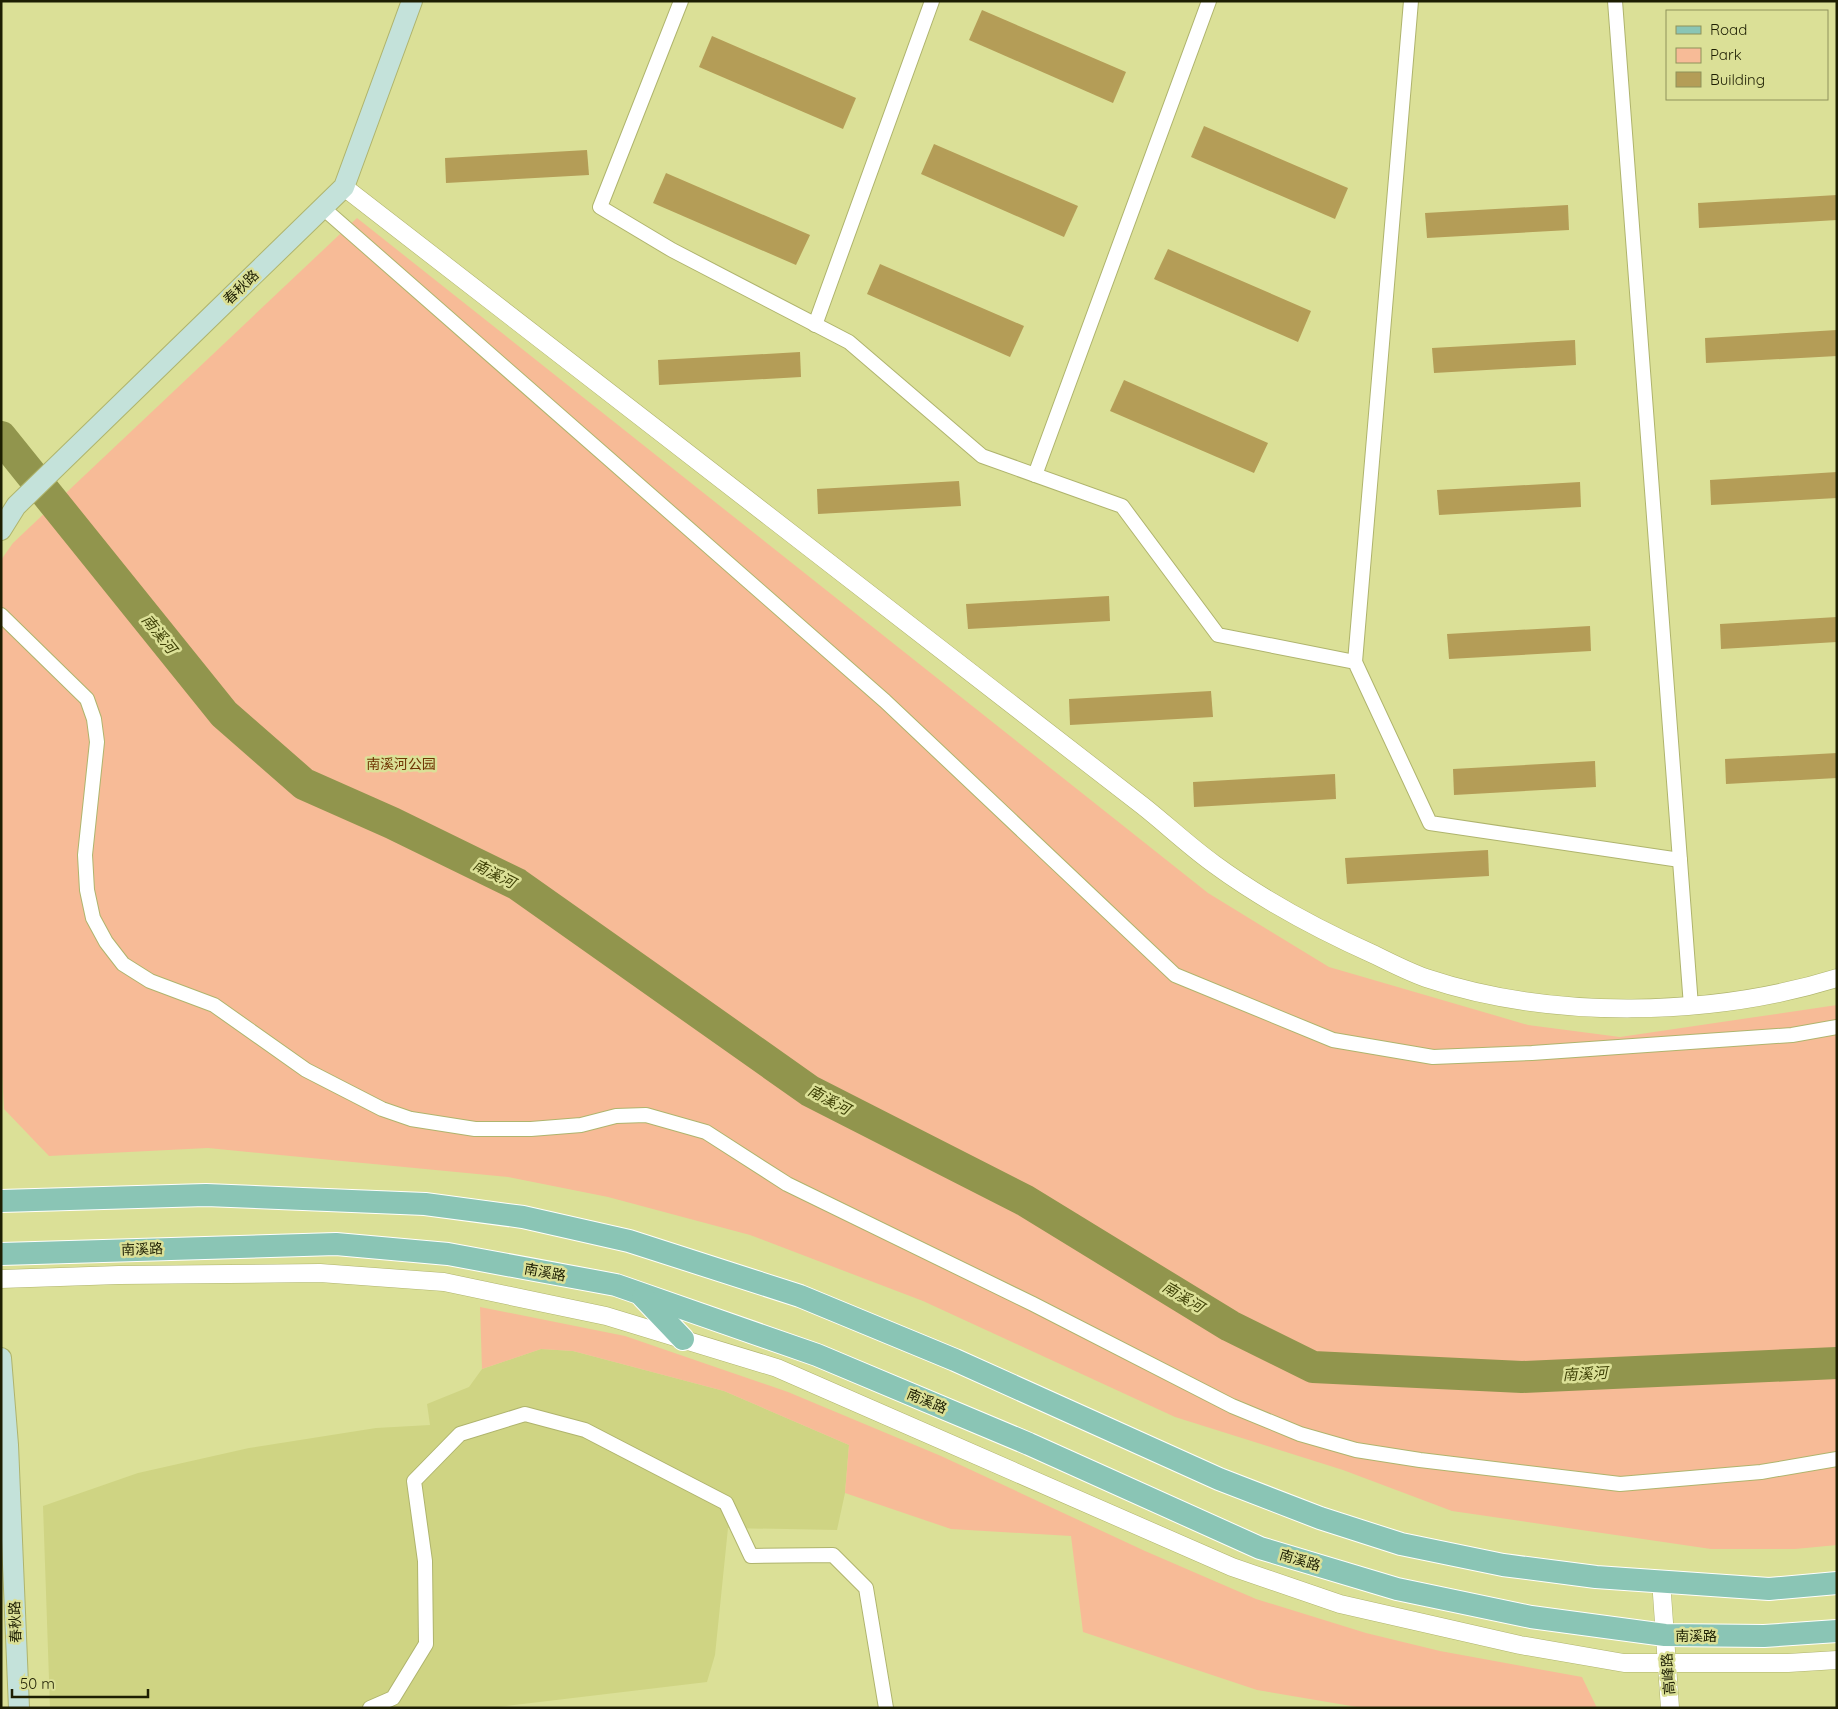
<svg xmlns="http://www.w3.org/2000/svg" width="1838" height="1709" font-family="Quicksand,'Noto Sans SC',sans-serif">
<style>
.built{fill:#cfd483}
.green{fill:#f7bb97}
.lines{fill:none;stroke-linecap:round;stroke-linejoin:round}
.river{stroke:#91954d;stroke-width:32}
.building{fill:#b49d57}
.minor-casing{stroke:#afb46d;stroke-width:16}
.tertiary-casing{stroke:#afb46d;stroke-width:19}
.secondary-casing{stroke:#afb46d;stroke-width:22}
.primary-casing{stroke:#fff;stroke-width:24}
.minor{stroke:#fff;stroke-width:14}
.tertiary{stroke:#fff;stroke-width:18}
.secondary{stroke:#c4e2da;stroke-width:20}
.primary{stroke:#8ac5b5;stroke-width:22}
.labels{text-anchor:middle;stroke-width:5;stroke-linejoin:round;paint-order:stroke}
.street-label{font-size:14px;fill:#1d1e02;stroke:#dbe097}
.park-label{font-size:14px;fill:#703403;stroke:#dbe097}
.water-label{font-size:15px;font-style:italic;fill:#3e4005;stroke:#dbe097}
</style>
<rect width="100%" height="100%" fill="#dbe097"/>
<!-- built -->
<path class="built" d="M541,1349L573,1351L724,1391L849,1445L845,1493L837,1530L728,1528L715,1655L707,1682L490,1708H50L43,1506L138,1473L249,1448L376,1428L430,1425L427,1404L469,1387L482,1369Z"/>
<!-- green -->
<g class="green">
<path d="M357,218L1208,893L1329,967L1528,1025L1620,1037L1837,1005V1545L1795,1549H1711L1452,1511L1343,1470L1175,1417L923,1301L750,1235L608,1197L508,1177L208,1148L49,1156L4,1109L1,1054V560L13,543Z"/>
<path d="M480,1307L625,1336L788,1392L941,1456L1145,1551L1256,1599L1366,1633L1440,1651L1582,1677L1597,1708H1363L1257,1690L1083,1632L1071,1536L951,1529L845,1493L849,1445L724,1391L573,1351L541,1349L482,1369Z"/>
</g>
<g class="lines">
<!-- river -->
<path class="river" d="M1,437L224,714L304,784L392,823L517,884L810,1091L1024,1200L1230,1326L1313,1367L1522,1377L1837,1363"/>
</g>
<!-- building -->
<g class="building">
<path d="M982,10L1126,72L1113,103L969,40Z"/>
<path d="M712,36L856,98L843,129L699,67Z"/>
<path d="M1204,126L1348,188L1335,219L1191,157Z"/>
<path d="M934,144L1078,206L1064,237L921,174Z"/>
<path d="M587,150L589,175L446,183L445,158Z"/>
<path d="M666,173L810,235L796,265L653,203Z"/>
<path d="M1837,195V220L1699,228L1698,203Z"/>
<path d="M1568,205L1569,230L1427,238L1425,213Z"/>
<path d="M1168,249L1311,311L1298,342L1154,279Z"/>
<path d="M880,264L1024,326L1010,357L867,294Z"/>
<path d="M1837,330V356L1706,363L1705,338Z"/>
<path d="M1575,340L1576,365L1434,373L1432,348Z"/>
<path d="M800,352L801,377L659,385L658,360Z"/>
<path d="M1124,380L1268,443L1254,473L1110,411Z"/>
<path d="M1837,472V498L1711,505L1710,480Z"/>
<path d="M959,481L961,506L818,514L817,489Z"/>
<path d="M1580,482L1581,507L1439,515L1437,490Z"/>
<path d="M1109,596L1110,621L968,629L966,604Z"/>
<path d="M1837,617V642L1721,649L1720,624Z"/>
<path d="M1590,626L1591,651L1449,659L1447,634Z"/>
<path d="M1211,691L1213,717L1070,725L1069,699Z"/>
<path d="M1837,753V778L1726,784L1725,759Z"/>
<path d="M1595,761L1596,787L1454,795L1453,769Z"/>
<path d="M1335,774L1336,799L1194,807L1193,782Z"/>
<path d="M1488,850L1489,876L1347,884L1345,858Z"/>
</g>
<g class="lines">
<defs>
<g id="minor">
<path d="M681,1L600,207L672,250L849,342L982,456L1122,506L1218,635L1355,662L1430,823L1680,860"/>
<path d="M1615,1L1691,1006"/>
<path d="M323,208L885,701L1175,975L1333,1040L1433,1057L1532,1053L1792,1035L1837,1027"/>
<path d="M815,325L932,1"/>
<path d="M1035,475L1209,1"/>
<path d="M1,615L87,699L94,719L97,742L85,855L87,890L93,918L106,942L123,964L150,981L214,1005L306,1070L382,1109L411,1119L475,1129H531L581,1125L616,1116L646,1115L706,1132L787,1184L1033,1304L1232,1406L1300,1434L1356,1450L1420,1460L1620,1484L1761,1472L1837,1459"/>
<path d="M1355,662L1411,1"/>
<path d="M370,1708L393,1698L426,1644L425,1561L414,1481L460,1434L525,1414L585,1430L726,1503L751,1556L833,1555L866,1588L886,1708"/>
</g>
<g id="tertiary">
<path d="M344,187L1143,806C1167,825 1189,846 1214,864C1263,900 1319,930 1375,955C1391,963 1409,972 1426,978C1552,1020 1711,1017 1837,978"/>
<path d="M1,1279L119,1275L320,1273L444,1282L606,1316L777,1368L1232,1567L1340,1604L1520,1645L1624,1663H1788L1837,1660"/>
<path d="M1661,1580L1670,1708"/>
</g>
<g id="secondary">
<path d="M1,530L16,506L344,187L412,1"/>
<path d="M1,1358L8,1445L19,1708"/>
</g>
<g id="primary">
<path d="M1,1201L206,1195L425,1204L523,1217L629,1241L800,1296L955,1360L1219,1479L1320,1518L1401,1544L1503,1565L1596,1577L1769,1589L1837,1583"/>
<path d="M1,1254L336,1244L448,1254L616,1285L817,1355L1029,1444L1260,1548L1397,1589L1531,1617L1665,1635L1764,1636L1837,1631"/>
<path d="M643,1297L683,1339"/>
</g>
</defs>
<!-- minor casing -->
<use href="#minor" class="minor-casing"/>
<!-- tertiary casing -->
<use href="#tertiary" class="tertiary-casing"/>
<!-- secondary casing -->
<use href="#secondary" class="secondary-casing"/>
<!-- primary casing -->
<use href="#primary" class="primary-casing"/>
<!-- minor -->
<use href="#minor" class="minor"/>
<!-- tertiary -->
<use href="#tertiary" class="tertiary"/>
<!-- secondary -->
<use href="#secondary" class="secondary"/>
<!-- primary -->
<use href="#primary" class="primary"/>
</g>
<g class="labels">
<!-- street labels -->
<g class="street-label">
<text transform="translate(241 287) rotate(-44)" y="5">春秋路</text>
<text transform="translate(142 1249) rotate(-2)" y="5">南溪路</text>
<text transform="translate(545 1272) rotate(10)" y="5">南溪路</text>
<text transform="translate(927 1401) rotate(23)" y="5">南溪路</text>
<text transform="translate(1300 1560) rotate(17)" y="5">南溪路</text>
<text transform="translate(15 1622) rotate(-92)" y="5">春秋路</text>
<text x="1696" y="1641">南溪路</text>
<text transform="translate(1668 1674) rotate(-94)" y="5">高峰路</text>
</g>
<!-- park labels -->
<g class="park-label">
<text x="401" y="769">南溪河公园</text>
</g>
<!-- water labels -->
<g class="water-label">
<text transform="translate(159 634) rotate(51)" y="5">南溪河</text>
<text transform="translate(494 874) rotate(27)" y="5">南溪河</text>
<text transform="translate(829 1100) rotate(28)" y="5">南溪河</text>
<text transform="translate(1183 1297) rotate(31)" y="5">南溪河</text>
<text transform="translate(1585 1374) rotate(-3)" y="5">南溪河</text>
</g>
</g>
<!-- border -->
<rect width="1838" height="1709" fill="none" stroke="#1d1e02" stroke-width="5"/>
<!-- legend -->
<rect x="1666" y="10" width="162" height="90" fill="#dbe097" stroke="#8f925b"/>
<rect x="1676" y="26" width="25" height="8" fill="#8ac5b5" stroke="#8f925b"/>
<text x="1710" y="35" font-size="15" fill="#1d1e02">Road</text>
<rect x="1676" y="48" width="25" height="15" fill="#f7bb97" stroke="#8f925b"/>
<text x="1710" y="60" font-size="15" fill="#1d1e02">Park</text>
<rect x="1676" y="72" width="25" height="15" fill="#b49d57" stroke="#8f925b"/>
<text x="1710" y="85" font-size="15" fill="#1d1e02">Building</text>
<!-- scale -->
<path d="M12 1689v8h136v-8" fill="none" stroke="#1d1e02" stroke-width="2.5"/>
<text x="20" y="1689" font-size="15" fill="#1d1e02" stroke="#dbe097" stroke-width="4" paint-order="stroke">50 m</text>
</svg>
